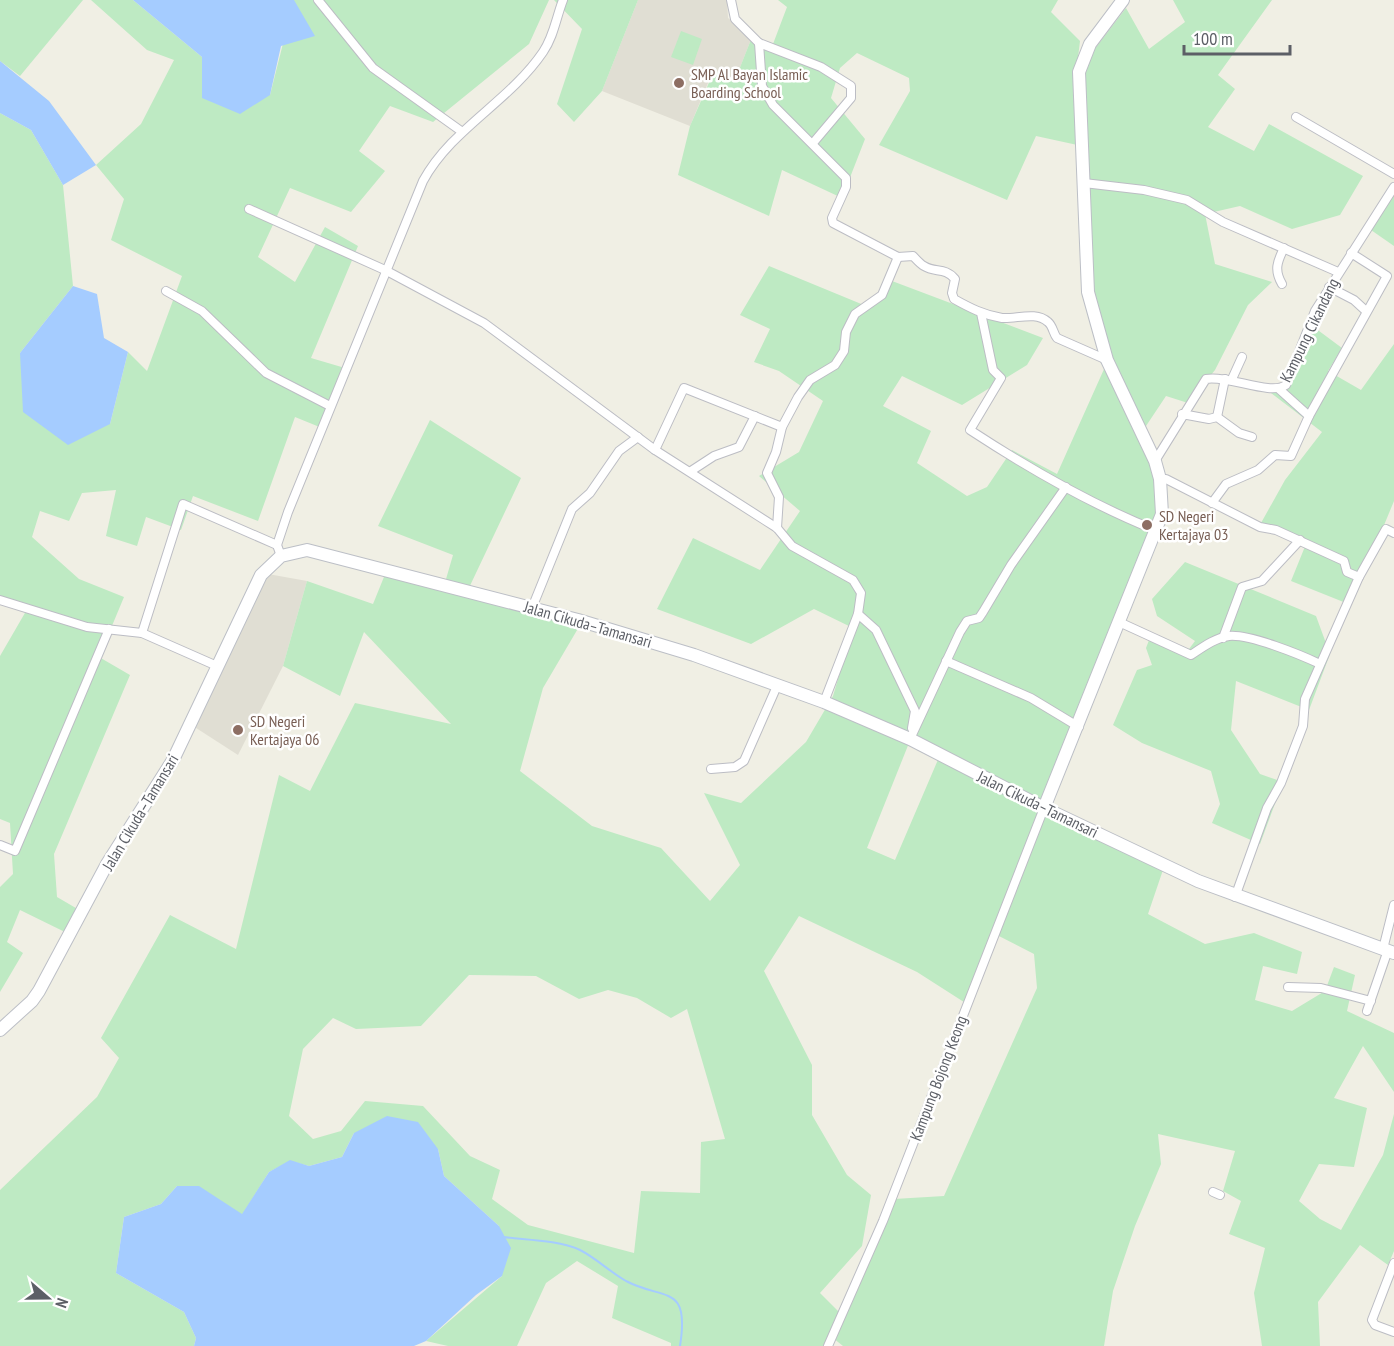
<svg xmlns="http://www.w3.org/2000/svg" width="1394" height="1346" font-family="'PT Sans Narrow',sans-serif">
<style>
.education{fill:#e0ded3}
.green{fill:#beeac3;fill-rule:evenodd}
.water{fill:#a5ccff}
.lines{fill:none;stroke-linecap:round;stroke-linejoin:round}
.stream{stroke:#a5ccff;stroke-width:2}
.street-casing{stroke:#bcbdc4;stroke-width:10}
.secondary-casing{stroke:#bcbfc6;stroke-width:14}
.street{stroke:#fff;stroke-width:8}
.secondary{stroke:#fff;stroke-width:12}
.education-dot{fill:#8d6e63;stroke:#fff;stroke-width:2}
.labels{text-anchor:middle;stroke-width:5;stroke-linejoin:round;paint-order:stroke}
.education-label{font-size:16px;fill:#785e54;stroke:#fff;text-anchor:start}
.street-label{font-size:16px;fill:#5c5f66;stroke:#fff}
</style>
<rect width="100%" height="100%" fill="#f0efe4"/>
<!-- education -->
<g class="education">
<path d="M638,0H727L728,18L752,37L735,80L713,71L690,126L602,91Z"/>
<path d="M268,574L307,581L283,666L238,755L193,726Z"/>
</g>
<!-- green -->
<g class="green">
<path d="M0,0H83L20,76L0,61Z"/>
<path d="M91,0H133L202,57L203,98L270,95L294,0H549L529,44L433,122L390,106L359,151L385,171L351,212L290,188L258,257L295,282L325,227L358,246L311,358L345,368L322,428L295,417L258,521L193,496L181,530L146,517L137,546L106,536L116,490L82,493L69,521L40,511L32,537L79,579L124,597L99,657L130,675L54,854L57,897L81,911L69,934L20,910L7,942L23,953L0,992V887L13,874L10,823L0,819V656L29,606L0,598V113L31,130L63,185L73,286L20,353L110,424L128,352L147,371L182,276L111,240L124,199L96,165L141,124L174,60L147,50Z"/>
<path d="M554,0H638L602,91L574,122L557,104L582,29Z"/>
<path d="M778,0H1058L1051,12L1080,41L1077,66L1097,46L1126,8L1149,49L1185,22L1173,0H1272L1218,75L1235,89L1208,127L1254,151L1269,124L1363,176L1340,215L1292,229L1240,206L1205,214L1215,264L1272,282L1248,305L1215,370L1188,403L1166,396L1144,429L1163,515L1045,807L1165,864L1148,914L1205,944L1254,933L1302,952L1297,974L1263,966L1255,1000L1292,1011L1325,991L1334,967L1355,975L1347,1011L1394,1033V1092L1363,1046L1334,1098L1367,1108L1354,1167L1319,1164L1299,1201L1320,1219L1341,1230L1383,1155L1394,1114V1251L1388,1265L1360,1245L1318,1302L1320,1346H1262L1254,1293L1265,1248L1229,1234L1241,1201L1223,1191L1235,1151L1158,1134L1161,1164L1135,1226L1113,1291L1104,1346H843L833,1338L830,1346H671V1343L612,1318L618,1286L577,1261L546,1283L517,1346H448L426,1341L502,1276L499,1226L444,1176L438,1149L354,1133L342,1157L309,1166L290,1161L269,1172L242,1215L177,1186L161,1204L124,1217L116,1273L184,1312L196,1338L194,1346H0V1190L97,1097L119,1058L101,1038L170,915L236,949L279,775L310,791L355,703L451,724L364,632L340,696L283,666L307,581L373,604L386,572L444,586L453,555L378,526L430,420L521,478L467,592L583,620L543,688L520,771L592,826L661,848L710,901L740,865L704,793L741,803L806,742L833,696L853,628L814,609L751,644L657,609L693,538L760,570L800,511L759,476L799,452L823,401L779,371L754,362L770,329L740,315L769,266L871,308L892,281L1043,338L1027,365L962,405L902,376L883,406L931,431L917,463L967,496L987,487L1012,450L1057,474L1109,358L1087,288L1082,146L1036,136L1007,200L879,145L910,91L909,78L857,53L840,68L831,98L865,139L842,198L782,170L769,216L678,175L690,126L714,71L735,80L752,37L773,44L787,7ZM911,738L940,755L895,860L867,848ZM799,916L917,972L967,1004L995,934L1034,954L1037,988L944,1196L894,1199L842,1315L820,1293L862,1246L871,1195L847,1175L812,1115V1065L764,971ZM469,975L536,976L579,999L608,990L637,998L671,1018L687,1009L725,1139L701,1142L700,1193L641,1191L634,1253L528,1225L492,1199L500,1170L470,1156L423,1106L365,1101L341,1131L313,1139L289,1116L303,1049L333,1018L356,1029L421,1026Z"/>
<path d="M681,31L702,39L693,65L671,57Z"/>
<path d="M1394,190V246L1371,230Z"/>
<path d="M1311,325L1342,348L1328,371L1361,390L1394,344V501L1351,605L1291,581L1306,544L1261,523L1285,480L1322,432L1271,393L1299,364Z"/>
<path d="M1185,562L1316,616L1330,654L1309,710L1236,681L1231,730L1260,774L1283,782L1260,844L1212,823L1220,804L1211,771L1142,743L1113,725L1137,670L1152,665L1146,648L1151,635L1189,649L1195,641L1157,616L1152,599Z"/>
</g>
<!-- water -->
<g class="water">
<path d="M133,0H294L315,36L281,46L270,95L240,114L202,98V57Z"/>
<path d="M0,61L49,101L96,165L63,185L31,130L0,113Z"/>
<path d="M73,286L97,294L104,338L128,352L110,424L68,445L23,412L20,353Z"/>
<path d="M387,1116L418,1122L438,1149L444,1176L499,1226L511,1248L502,1276L476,1295L426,1341L414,1346H194L196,1338L184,1312L116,1273L124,1217L161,1204L177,1186H199L242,1214L269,1172L290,1160L309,1166L342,1157L354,1133Z"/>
</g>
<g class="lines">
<!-- stream -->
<path class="stream" d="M503,1237C526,1240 558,1240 580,1250C596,1258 610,1272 626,1281C664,1301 690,1283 680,1346"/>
<defs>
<g id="street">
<path d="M318,0L373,68L461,131"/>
<path d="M731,0L735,19L759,43L762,86L773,105L846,178V187L832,218L833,223L898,257L913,256C916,259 920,264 924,266C935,273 945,267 955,279L952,293L954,299C970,308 984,315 1002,318C1017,319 1036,311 1048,322C1053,326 1053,333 1057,338L1107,360"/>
<path d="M759,43L821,67L851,86V98L813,143"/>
<path d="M1296,117L1394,174"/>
<path d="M1084,183L1144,190L1187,200L1223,222L1338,272"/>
<path d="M249,209L385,270L484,323L655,450L777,528L792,546L853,580L861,593L858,614L824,702"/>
<path d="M1282,284C1274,270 1277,262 1284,248"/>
<path d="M1329,287L1354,300L1366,311"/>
<path d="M166,291L202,311L266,373L330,406"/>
<path d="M981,313L993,370L1001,378L970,430C1028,468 1090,504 1155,530"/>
<path d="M1232,379L1242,357"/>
<path d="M1182,414L1209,419L1217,417L1239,433L1252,437"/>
<path d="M1309,416L1387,276L1351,253"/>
<path d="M1217,417L1225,379"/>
<path d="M655,450L684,388L782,427"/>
<path d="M1155,461L1206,379C1229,375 1270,396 1286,385L1315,311L1394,187"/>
<path d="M691,471L714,456L739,447L755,416"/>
<path d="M1160,479H1166L1260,527L1276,530L1344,561L1347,572L1359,577"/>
<path d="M1212,503L1226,484L1258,470L1275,455L1291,456L1309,416L1279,389"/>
<path d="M777,528L779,497L767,473L776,452L782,427L798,397L810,380L835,365L844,351L846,332L855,314L882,295L898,257"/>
<path d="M281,556L277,545L288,512L423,181C452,128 509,102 543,52C554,36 556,18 563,0"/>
<path d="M0,600L87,627L142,633L217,666"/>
<path d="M532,608L572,509L590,493L619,451L638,437"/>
<path d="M858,614L876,630L915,711L912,728"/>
<path d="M1119,622L1191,655C1203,647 1215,638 1229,636C1250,634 1301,655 1320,664"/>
<path d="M142,633L183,504L277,545"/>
<path d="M1223,638L1242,587L1262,581L1300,540"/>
<path d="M946,661L1031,698L1079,727"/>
<path d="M910,739L960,632L967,621L979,618L983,612L1011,565L1066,487"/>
<path d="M711,769L735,767L744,761L777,686"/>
<path d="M0,845L15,851L109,629"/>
<path d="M1235,897L1267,808L1281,783L1303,726L1305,699L1359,577L1386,529L1394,533"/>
<path d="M1383,949L1394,905"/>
<path d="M1288,987L1321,988L1371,1001"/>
<path d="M1367,1011L1388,950"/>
<path d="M1213,1192L1220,1195"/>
<path d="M1394,1263L1372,1320L1375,1325L1394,1332"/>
<path d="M828,1346L883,1221L1044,808"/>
</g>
<g id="secondary">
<path d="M1044,808L1162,514L1160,479L1155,461L1107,360L1088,292L1079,72L1090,44L1123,0"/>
<path d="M0,1030L32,1001L39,991L107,864L173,760L261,575L281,556L307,550L578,620L694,655L824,702L910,739L1044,808L1198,881L1394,953"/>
</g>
</defs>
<!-- street casing -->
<use href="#street" class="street-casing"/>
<!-- secondary casing -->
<use href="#secondary" class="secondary-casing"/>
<!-- street -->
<use href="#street" class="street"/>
<!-- secondary -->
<use href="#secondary" class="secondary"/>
</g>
<!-- markers -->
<g class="education-dot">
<circle cx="679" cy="83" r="6"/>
<circle cx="1147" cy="525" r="6"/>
<circle cx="238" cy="730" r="6"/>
</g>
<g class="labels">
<!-- education labels -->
<g class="education-label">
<text x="691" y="80">SMP Al Bayan Islamic<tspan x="691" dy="18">Boarding School</tspan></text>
<text x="1159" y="522">SD Negeri<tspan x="1159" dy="18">Kertajaya 03</tspan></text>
<text x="250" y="727">SD Negeri<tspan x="250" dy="18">Kertajaya 06</tspan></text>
</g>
<!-- street labels -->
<g class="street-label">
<text transform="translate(1309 330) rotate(-64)" y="6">Kampung Cikandang</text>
<text transform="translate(588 624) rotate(16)" y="6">Jalan Cikuda–Tamansari</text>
<text transform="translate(1038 804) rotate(26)" y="6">Jalan Cikuda–Tamansari</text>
<text transform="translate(140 812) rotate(-59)" y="6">Jalan Cikuda–Tamansari</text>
<text transform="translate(938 1078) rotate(-69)" y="6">Kampung Bojong Keong</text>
</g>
</g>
<!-- north arrow -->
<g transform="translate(48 1298) rotate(110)" stroke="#ffffff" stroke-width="4.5" paint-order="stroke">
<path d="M0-4.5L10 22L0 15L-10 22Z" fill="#5c5f66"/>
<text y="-9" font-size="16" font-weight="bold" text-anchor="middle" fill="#5c5f66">N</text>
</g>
<!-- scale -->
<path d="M1184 45v9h106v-9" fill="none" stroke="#5c5f66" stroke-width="3"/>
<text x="1193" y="45" font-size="18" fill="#5c5f66" stroke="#ffffff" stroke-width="4.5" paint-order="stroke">100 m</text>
</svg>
